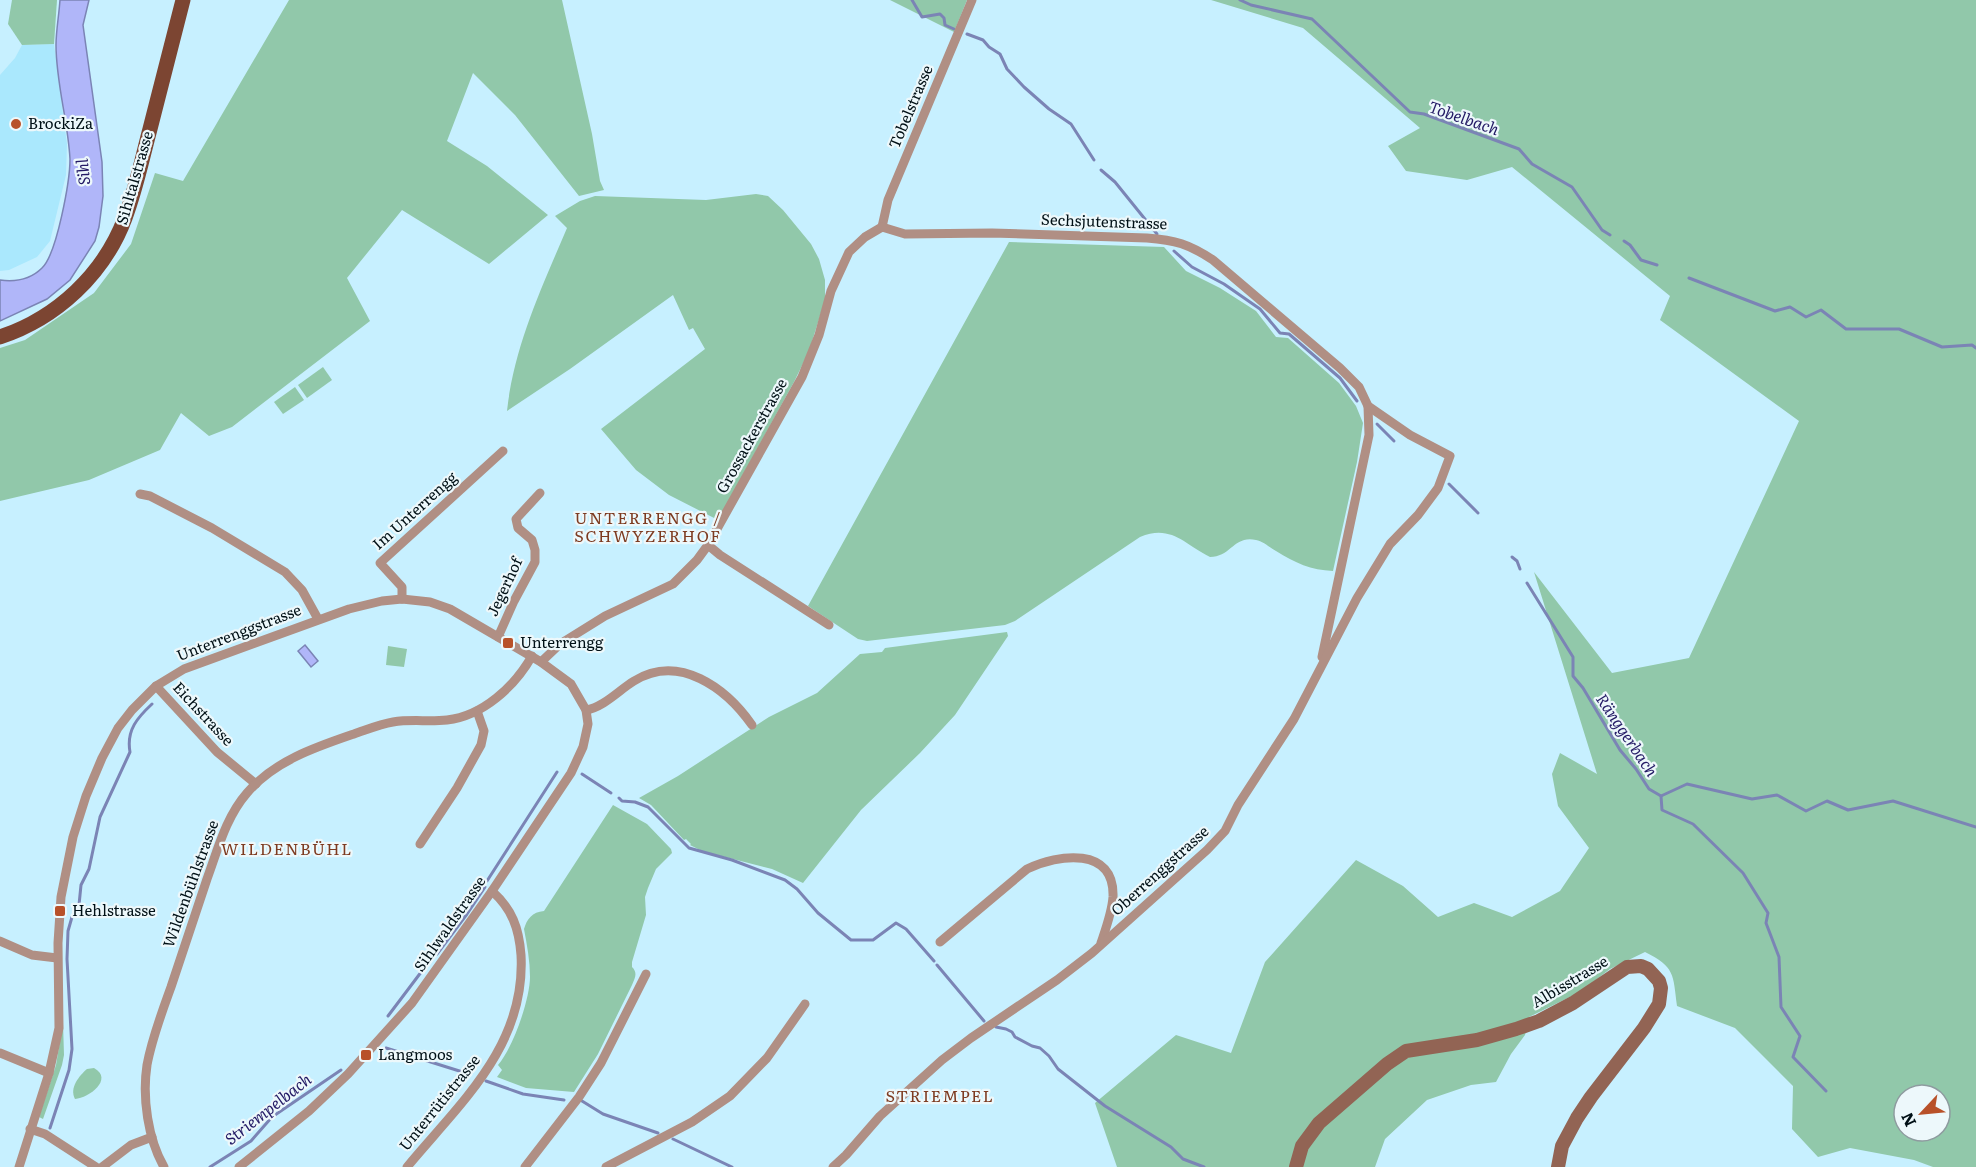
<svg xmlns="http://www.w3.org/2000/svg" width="1976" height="1167" font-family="Literata,serif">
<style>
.built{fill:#aae8fd}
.green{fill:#91c8aa;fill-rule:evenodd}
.water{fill:#b0b6f9;stroke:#7b84b5;stroke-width:1.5}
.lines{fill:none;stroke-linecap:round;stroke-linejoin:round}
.stream{stroke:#7b84b5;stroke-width:3}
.street{stroke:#b08f84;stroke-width:9}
.secondary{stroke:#926454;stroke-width:14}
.primary{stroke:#7c4532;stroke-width:15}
.poi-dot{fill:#b85129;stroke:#edf8fb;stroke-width:2}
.labels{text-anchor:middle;stroke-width:4.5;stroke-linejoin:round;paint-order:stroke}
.street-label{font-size:15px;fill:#001016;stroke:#edf8fb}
.poi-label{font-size:15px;fill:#001016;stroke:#edf8fb;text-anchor:start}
.water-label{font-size:16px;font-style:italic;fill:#231a65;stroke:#edf8fb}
.neighbourhood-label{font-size:16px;letter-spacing:1.5px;fill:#7d3b21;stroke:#edf8fb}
</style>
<rect width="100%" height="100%" fill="#c7f0ff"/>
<!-- built -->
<path class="built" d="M54,44L67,144L66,175L50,241L37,257L9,270L0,271V75L15,58L22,45Z"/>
<!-- green -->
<g class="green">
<path d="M12,0H57L54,44L22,45L8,24Z"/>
<path d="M289,0H562L592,134L600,181L604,190L579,196L515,115L473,73L447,141L487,166L548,215L489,264L402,210L347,278L370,321L232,427L209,436L181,413L160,450L89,480L0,501V348L25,340L94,293L131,244L155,173L183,181Z"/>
<path d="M890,0H967L954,32Z"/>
<path d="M1211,0H1976V1167H1933L1914,1160L1850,1148L1818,1157L1792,1129L1793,1086L1735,1028L1677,1006C1673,974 1675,967 1645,952L1610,969L1580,992L1529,1017L1525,1035L1511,1054L1496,1082L1471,1085L1427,1100L1385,1139L1375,1167H1117L1095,1103L1176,1035L1231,1053L1265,962L1356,860L1403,886L1438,917L1474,903L1512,917L1560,891L1589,848L1558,806L1552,774L1560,753L1597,774L1534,572L1612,673L1689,658L1799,421L1660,320L1670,296L1512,167L1467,180L1406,171L1388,146L1420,128L1303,28ZM1904,1095H1940V1131H1904Z"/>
<path d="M756,194L768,196L783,210L811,244L819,259L825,280V300L809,351L794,382L718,520L669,495L636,470L601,429L705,349L693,328L689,330L673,295L570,369L507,411C514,346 542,287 567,228L555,216L580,201L595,196L706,200Z"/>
<path d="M1009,242L1164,247L1186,271L1220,288L1256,311L1276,337L1288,338L1339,383L1356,406L1363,423L1357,462L1333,571C1311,570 1295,563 1276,551C1270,548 1263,541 1256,540C1234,535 1231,557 1210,557C1184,544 1171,524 1140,537L1015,621L1005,625L867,641L858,639L808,606Z"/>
<path d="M323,367L332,380L307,398L298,385Z"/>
<path d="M295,387L304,400L283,414L274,402Z"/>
<path d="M1007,632L1008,636L955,715L920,753L861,810L803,883L772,869L702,851L690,845L691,844L686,839L684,840L651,805L639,798L678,776L769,717L817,693L860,654L882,652L885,648Z"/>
<path d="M388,646L407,649L404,667L386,665Z"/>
<path d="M613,805L647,824L671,849L672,853L656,869L648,888L645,897L646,915L632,962V967C638,973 635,978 632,985L598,1054L574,1092L526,1088L497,1077L502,1070L498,1065C513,1048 530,999 530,977C530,961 527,945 524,929C527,919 532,912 544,911Z"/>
<path d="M63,1023L64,1055L62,1065L43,1119L39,1117L56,1065Z"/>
<path d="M94,1068C114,1079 89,1098 75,1099C69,1088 79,1076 87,1069Z"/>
</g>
<!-- water -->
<g class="water">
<path d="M60,0H89L83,25L102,162L103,196L99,227L95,241L70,280L47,299L0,321V280C15,282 31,279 42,268C57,254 70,180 70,159C68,121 56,83 56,45C56,31 59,15 60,0Z"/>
<path d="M305,645L318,661L311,667L298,651Z"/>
</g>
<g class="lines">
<!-- stream -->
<g class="stream">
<path d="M912,0L922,17L940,14L944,18L945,25L954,29"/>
<path d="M1240,0L1251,5L1312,19L1410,112L1424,114L1519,149L1532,164L1572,187L1602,230L1610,235"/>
<path d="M967,34L983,40L989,47L1000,54L1007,69L1024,87L1049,109L1071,124L1094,160"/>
<path d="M1101,170L1115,182L1157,234"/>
<path d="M1624,241L1630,245L1641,260L1657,265"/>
<path d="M1174,251L1192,267L1224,284L1260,309L1280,333L1289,334L1340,378L1357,401"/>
<path d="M1689,278L1775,311L1790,307L1806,317L1821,310L1846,329H1899L1942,347L1972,345L1976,348"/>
<path d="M1377,424L1394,441"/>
<path d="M1449,484L1478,513"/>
<path d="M1512,557L1517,561L1520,569"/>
<path d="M1527,583L1573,657V676L1583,688L1620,750L1636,769L1649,789L1661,796L1662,810L1693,824L1743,873L1768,913L1766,923L1779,957L1781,1007L1800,1036L1793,1057L1826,1091"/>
<path d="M582,774L611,793"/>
<path d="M1661,796L1687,784L1752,799L1777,795L1806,811L1827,801L1848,810L1893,801L1976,827"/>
<path d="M619,798L622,801L635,802L648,807L689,848L732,860L785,880L797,889L818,913L851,940H873L896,923L906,929L934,961"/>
<path d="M487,881L557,772"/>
<path d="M437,954L467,914L485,887"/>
<path d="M937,965L984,1021"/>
<path d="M388,1016L431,959"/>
<path d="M996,1027L1006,1029L1012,1032L1015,1037L1032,1046L1040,1048L1049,1056L1058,1069L1105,1106L1171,1147L1183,1159L1204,1167"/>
<path d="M386,1048L469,1074"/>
<path d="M486,1081L523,1094L564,1100"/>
<path d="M582,1101L603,1114L658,1133"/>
<path d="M50,1128L69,1070L72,1049L67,959L68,931L72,917L79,905L81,885L89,869L100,817L130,752C126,730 138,717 152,704"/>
<path d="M673,1139L732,1167"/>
<path d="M210,1167L251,1141L272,1117L341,1070"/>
</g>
<!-- street -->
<g class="street">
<path d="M882,227L888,200L972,0"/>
<path d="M140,494L150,496L212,528L285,572L302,590L318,619"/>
<path d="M708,545L720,555L829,625"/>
<path d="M402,599V587L380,563L503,451"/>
<path d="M498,637L514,601L535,562V550L532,540L518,528L516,519L540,493"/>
<path d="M1322,657L1369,435L1368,406"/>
<path d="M541,662L560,644L605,616L673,584L697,560L708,545L802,377L819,335L831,291L849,252L865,237L882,227"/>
<path d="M156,686L217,752L256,784"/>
<path d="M586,710C604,707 619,690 634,681C679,653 726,688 752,725"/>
<path d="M420,844L457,788L481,745L484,731L477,711"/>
<path d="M0,941L32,955L57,958"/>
<path d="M940,942L1027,869C1058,854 1115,846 1113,897C1112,912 1106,928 1101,943"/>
<path d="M0,1053L49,1073"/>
<path d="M30,1129L45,1134L96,1167"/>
<path d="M19,1167L49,1073L59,1028L58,943L61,897L73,837L86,796L102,758L118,728L132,710L156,686L184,669L349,609L382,601L402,599L430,602L450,609L541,662L571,684L586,710L588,724L583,747L571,773L492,891L412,1003L348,1074L309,1111L239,1167"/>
<path d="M102,1167L131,1145L152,1137"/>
<path d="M164,1167C148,1139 142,1098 147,1065C152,1038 162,1012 171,987C183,951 195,915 207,879C218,849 226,817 247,793C274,761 316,747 354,734C366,730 380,724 393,722C411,719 429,722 447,720C483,716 515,686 532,656"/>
<path d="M407,1167C460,1103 526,1046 521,955C519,928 512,909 492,891"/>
<path d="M525,1167L579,1097L601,1063L646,974"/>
<path d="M606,1167L692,1122L730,1096L767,1058L805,1004"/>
<path d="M833,1167L846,1155L880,1116L942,1060L971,1038L1057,980L1092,953L1207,850L1225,831L1238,805L1294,719L1357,598L1390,544L1418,515L1438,488L1450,456L1410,435L1368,406L1359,387L1340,368L1213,260C1189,244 1175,240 1147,238L992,233L905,234L882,227"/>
</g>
<!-- secondary -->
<path class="secondary" d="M1296,1167L1302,1146L1319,1123L1387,1064L1406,1051L1477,1040L1516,1029L1539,1021L1573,1003L1627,967L1641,966L1648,969L1659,981L1661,988L1659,1004L1644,1028L1591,1097L1577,1118L1562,1146L1558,1167"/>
<!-- primary -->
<path class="primary" d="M0,337C57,318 104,274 125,218C136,189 142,159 150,129C161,86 172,43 183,0"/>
</g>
<!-- markers -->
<g class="poi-dot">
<circle cx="16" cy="124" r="6"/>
<rect x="502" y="637" width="12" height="12" rx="3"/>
<rect x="54" y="905" width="12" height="12" rx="3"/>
<rect x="360" y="1049" width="12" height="12" rx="3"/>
</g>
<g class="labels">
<!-- street labels -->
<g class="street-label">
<text transform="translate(911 107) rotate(-67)" y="5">Tobelstrasse</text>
<text transform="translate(135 178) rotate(-74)" y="5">Sihltalstrasse</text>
<text transform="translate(1104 222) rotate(2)" y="5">Sechsjutenstrasse</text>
<text transform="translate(752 436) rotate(-61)" y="5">Grossackerstrasse</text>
<text transform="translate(415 511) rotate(-42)" y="5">Im Unterrengg</text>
<text transform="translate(505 587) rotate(-65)" y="5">Jegerhof</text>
<text transform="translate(239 633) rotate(-21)" y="5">Unterrenggstrasse</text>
<text transform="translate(203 714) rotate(47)" y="5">Eichstrasse</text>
<text transform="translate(1160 871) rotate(-42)" y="5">Oberrenggstrasse</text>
<text transform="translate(191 884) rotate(-70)" y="5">Wildenbühlstrasse</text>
<text transform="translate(450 924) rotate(-55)" y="5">Sihlwaldstrasse</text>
<text transform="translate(1570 982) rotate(-31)" y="5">Albisstrasse</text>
<text transform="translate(440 1103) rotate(-51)" y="5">Unterrütistrasse</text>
</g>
<!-- poi labels -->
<g class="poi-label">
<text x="28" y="129">BrockiZa</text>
<text x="520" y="648">Unterrengg</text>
<text x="72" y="916">Hehlstrasse</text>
<text x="378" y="1060">Langmoos</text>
</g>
<!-- water labels -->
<g class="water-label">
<text transform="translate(1464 118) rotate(19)" y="6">Tobelbach</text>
<text transform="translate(83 172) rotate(-96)" y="6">Sihl</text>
<text transform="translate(1627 735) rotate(56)" y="6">Ränggerbach</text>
<text transform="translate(268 1109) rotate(-38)" y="6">Striempelbach</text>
</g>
<!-- neighbourhood labels -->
<g class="neighbourhood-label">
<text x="648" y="524">UNTERRENGG /<tspan x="648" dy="18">SCHWYZERHOF</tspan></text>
<text x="287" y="855">WILDENBÜHL</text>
<text x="940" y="1102">STRIEMPEL</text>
</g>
</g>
<!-- north arrow -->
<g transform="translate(1922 1113) rotate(244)"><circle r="28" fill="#edf8fb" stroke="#8e9b9f" stroke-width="1.5"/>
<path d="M0-4.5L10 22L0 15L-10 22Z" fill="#b85129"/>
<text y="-9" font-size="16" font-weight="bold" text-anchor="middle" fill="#001016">N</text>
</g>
</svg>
